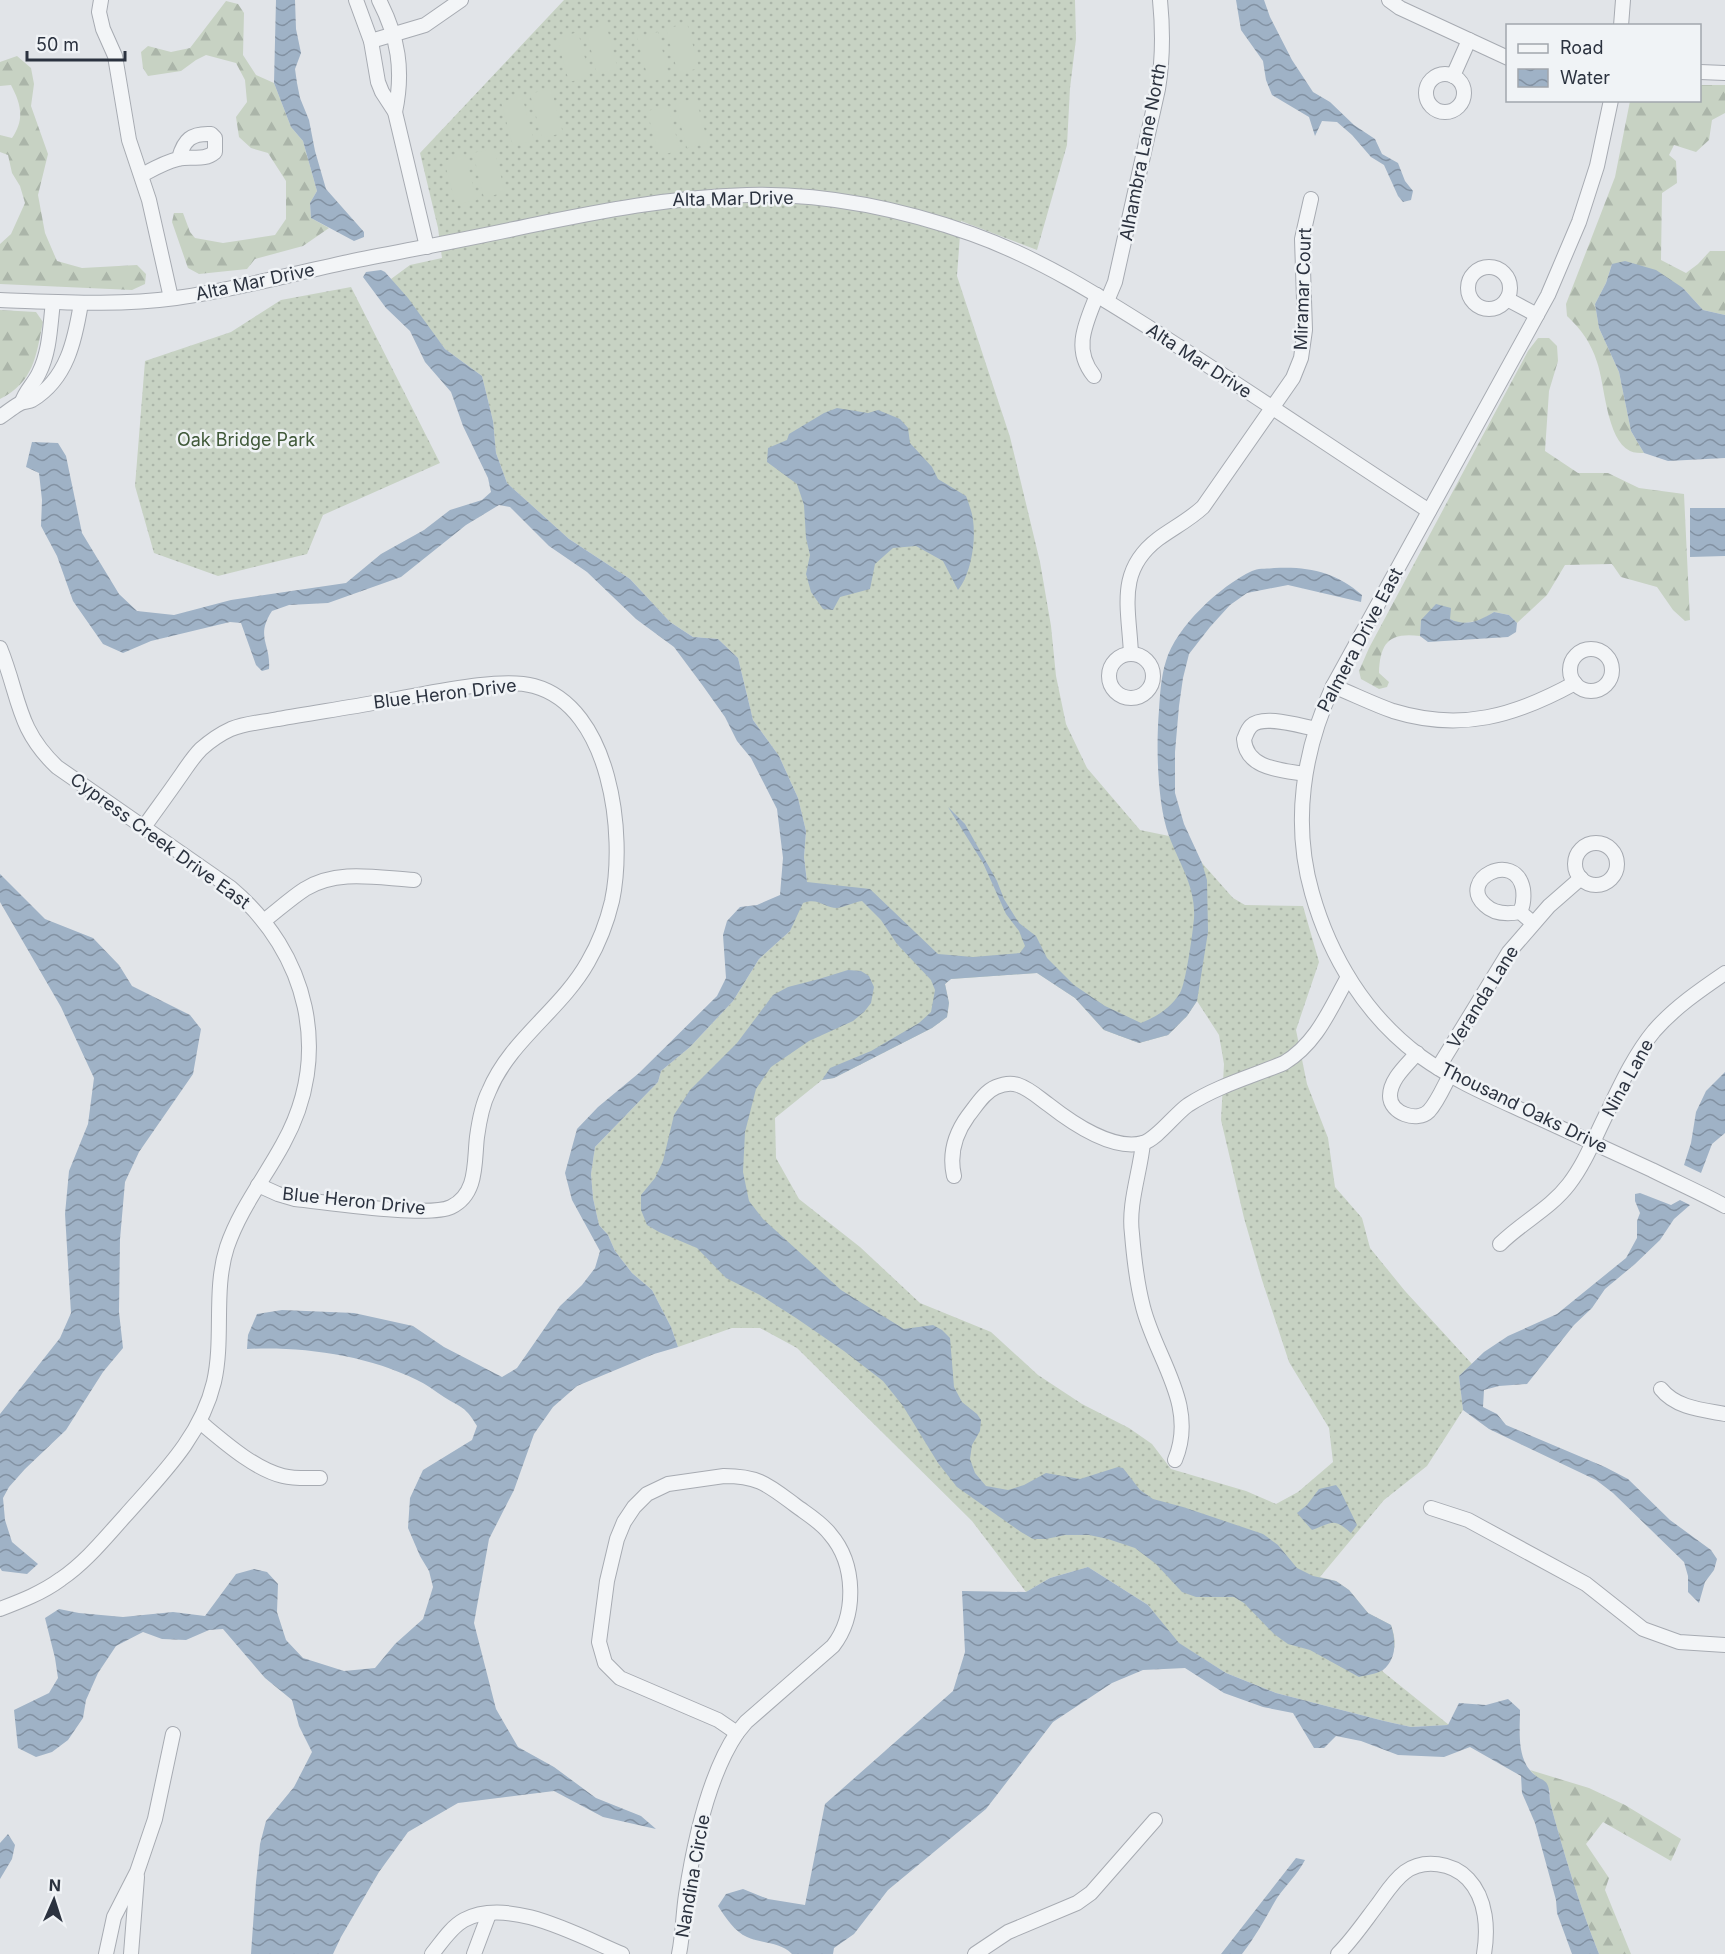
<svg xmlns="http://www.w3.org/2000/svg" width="1725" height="1954" font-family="Inter,sans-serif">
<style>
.grass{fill:url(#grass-dots);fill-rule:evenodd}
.forest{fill:url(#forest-firs)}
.pitch{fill:#c7d2c3}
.water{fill:url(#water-waves)}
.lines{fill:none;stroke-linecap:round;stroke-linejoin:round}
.street-casing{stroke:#a7abb2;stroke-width:16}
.street{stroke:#f3f5f7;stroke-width:14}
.labels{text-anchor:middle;stroke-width:5;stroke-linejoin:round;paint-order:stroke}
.street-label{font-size:18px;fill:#2b323f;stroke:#f0f3f6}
.park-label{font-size:18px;fill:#405939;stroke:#f0f3f6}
</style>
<defs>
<pattern id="grass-dots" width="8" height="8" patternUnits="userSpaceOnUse" patternTransform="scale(1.5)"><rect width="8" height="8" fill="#c7d2c3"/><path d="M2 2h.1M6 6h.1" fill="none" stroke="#abb5a9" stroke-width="1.8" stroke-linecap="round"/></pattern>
<pattern id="forest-firs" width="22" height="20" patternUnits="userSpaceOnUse" patternTransform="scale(1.5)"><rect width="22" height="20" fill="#c7d2c3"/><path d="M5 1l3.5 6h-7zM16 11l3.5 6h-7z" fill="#abb5a9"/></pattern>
<pattern id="water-waves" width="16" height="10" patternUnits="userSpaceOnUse" patternTransform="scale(1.5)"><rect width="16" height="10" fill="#9fb2c6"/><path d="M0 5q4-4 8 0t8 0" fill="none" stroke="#8291a2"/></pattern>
</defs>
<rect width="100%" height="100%" fill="#e1e4e8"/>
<!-- grass -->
<g class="grass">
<path d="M564,0H1075L1076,39L1070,88L1067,145L1037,250L961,221L957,276L1010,437L1040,562L1051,626L1056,676L1066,724L1087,768L1140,830L1169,836L1202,863L1233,898L1245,905L1303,906L1319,962L1296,1030L1307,1084L1328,1138L1335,1187L1362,1218L1370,1248L1405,1291L1472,1364L1459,1376L1463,1410L1427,1466L1384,1500L1320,1577L1336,1581L1349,1590L1368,1613L1391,1625C1398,1645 1395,1654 1382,1671L1449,1725L1411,1727L1384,1721L1276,1693L1226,1673L1178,1643L1148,1605L1088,1567L1050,1578L1026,1592L972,1521L797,1348L760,1328H732L678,1347L671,1327L652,1290L632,1273L615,1251L608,1235L599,1225L593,1198L591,1174L595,1147L658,1082L661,1071L690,1047L733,1001L759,959L790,931L807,882L804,857L806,831L798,798L779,756L753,720L738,658L718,639L693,637L670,622L630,579L569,539L507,483L496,453L493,421L482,376L445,349L391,279L410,265L442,258L438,228L420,153ZM1037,973L1075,998L1104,1030L1139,1043L1168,1035L1187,1016L1197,1001L1219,1035L1224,1064L1221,1120L1244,1218L1262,1280L1289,1362L1329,1428L1333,1462L1298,1492L1276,1504L1246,1491L1171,1469L1152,1444L1129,1428L1082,1404L1038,1375L991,1332L920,1303L860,1247L799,1199L776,1158L775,1118L822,1080L834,1078L932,1028L947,1017L949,1003L945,984L951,979Z"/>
<path d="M351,287L440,463L323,515L307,554L218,576L154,553L135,486L145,361L231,332L281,300Z"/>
</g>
<!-- forest -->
<g class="forest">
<path d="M226,1L238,4L244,13L243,55L256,75L274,83L291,127L303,141L317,191L310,203L311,218L329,228L303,246L255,259L247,269L199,274L188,268L172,222L174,213H183L190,232L195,238L223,243L275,235L286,219V181L268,153L251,148L239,137L236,117L247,102L245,80L236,63L206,55L196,60L181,71L148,76L143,68L141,52L148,46L171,52L190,48Z"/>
<path d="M17,56L31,68L34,84L31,106L48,154L38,195L45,233L57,261L82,268L137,265L146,274L145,284L132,290L0,284V244L11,234L25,203L20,186L12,173L8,155L0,152V135L12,138C25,119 21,104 11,85L0,86V62Z"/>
<path d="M1700,85H1725V113L1712,120L1709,140L1696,152L1674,145L1669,155L1676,161L1677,183L1662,193L1661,260L1686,273L1698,264L1710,251H1725V315L1703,310L1683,288L1612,264L1606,283L1595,304L1599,328L1619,372L1631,431L1644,453C1640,453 1634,453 1630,451C1606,439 1605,384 1597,362C1591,343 1581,329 1567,316L1566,304L1615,177L1630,101L1700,100Z"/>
<path d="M0,310L36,312L43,322C36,356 34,382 0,399Z"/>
<path d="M1538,338H1549L1557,346L1558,361L1549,391L1545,451L1578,473H1608L1639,488L1684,494L1690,620L1685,621L1673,610L1657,587L1621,577L1612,564L1565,565L1547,595L1517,623L1509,615L1494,612L1481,620L1460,624L1450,619L1421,620L1420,636C1389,632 1380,643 1379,673L1389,682L1387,687L1379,689L1361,679L1359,671L1369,648L1528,351Z"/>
<path d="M1530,1770L1589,1788L1625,1805L1681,1839L1671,1861L1603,1822L1586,1844L1609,1878L1605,1890L1631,1954H1599C1579,1904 1564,1854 1550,1802V1791Z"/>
</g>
<!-- pitch -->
<g class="pitch">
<path d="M687,23L699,68L678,74L666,29Z"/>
<path d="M606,24L618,69L597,74L586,30Z"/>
<path d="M578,32L590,77L569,82L557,38Z"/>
<path d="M658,32L669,77L649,82L637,37Z"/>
<path d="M551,88L563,133L542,138L530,94Z"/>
<path d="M522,96L534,141L513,146L501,102Z"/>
<path d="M696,98L708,143L687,148L675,104Z"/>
<path d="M668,106L680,150L659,156L647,111Z"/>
<path d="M494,148L505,192L484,198L473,153Z"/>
<path d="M465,155L477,200L456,205L444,161Z"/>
</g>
<!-- water -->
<g class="water">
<path d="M276,0H295L296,29L301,53L295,69L297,83L300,98L309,120L315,151L326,189L364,232V237L354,241L311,218L310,203L317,191L303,141L291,127L274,83Z"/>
<path d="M1236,0H1264L1270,17L1292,60L1313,92L1330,102L1354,125L1375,139L1382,154L1398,163L1405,181L1413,191L1411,200L1403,202L1398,196L1384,165L1371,157L1352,135L1337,122L1322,121L1315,136L1309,117L1272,95L1266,80L1263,61L1241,30Z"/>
<path d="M1625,261L1656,270L1683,288L1703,310L1725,315V458L1668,461L1644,453L1631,431L1619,372L1599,328L1595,304L1606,283L1612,264Z"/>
<path d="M381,270L385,272L408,298L445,349L482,376L493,421L496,453L507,483L569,539L630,579L670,622L693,637L718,639L738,658L753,720L779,756L798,798L806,831L804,857L807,882L870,889L938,954L973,957L1020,953L1025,946L1019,931L1006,914L983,863L948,807L965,824L997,881L1004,899L1019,923L1036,936L1047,958L1074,985L1105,1006L1141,1023C1156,1017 1171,1008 1180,993C1186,983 1193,931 1194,918C1196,887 1179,863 1169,836C1157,804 1156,745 1159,710C1160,695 1161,676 1166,661C1176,627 1220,586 1252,571C1258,568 1267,569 1274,568C1308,566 1336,572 1362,595L1361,602L1288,585L1247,593L1230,605L1210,627L1189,654L1183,678L1179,706L1175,752V793L1184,824L1202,863L1207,880L1208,932L1197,1001L1187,1016L1168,1035L1139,1043L1104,1030L1075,998L1037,973L951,979L945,984L949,1003L947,1017L932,1028L834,1078L822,1080L830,1068L871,1051L919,1023L931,1012L935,990L931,980L897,944L881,920L862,901C854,902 845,907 837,908C825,908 818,897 803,903L790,931L759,959L733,1001L690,1047L661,1071L658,1082L595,1147L591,1174L593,1198L599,1225L608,1235L615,1251L632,1273L652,1290L671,1327L678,1347L654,1354L577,1386L553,1407L534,1434L514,1490L489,1539L474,1623L496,1709L518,1747L554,1767L596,1798L641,1816L656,1829L603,1817L554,1791L458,1803L408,1832L379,1872L341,1937L333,1954H251L256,1882L260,1844L266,1821L294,1787L312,1752L299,1726L292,1700L265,1678L223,1629L209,1630L186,1640L162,1639L143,1632L116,1646L98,1673L86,1700L83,1718L68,1740L52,1752L36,1757L18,1748L14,1710L49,1693L58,1678L55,1658L45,1618L59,1609L79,1613L123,1617L173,1612L205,1616L236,1574L254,1569L267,1572L278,1584L277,1612L286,1640L303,1658L344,1671L375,1668L395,1644L423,1619L433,1587L429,1571L420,1556L408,1528L410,1498L423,1470L472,1440L477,1426C466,1407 462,1408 444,1397C435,1391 426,1384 417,1380C367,1355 301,1346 247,1349L248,1335L257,1314L282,1310L354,1313L413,1326L444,1347L502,1377L517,1368L560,1306L582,1285L595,1268L600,1251L572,1200L565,1173L577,1129L598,1107L639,1073L717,996L726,978L723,935L727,921L740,907L757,905L780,895L783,858L777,809L751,758L737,741L725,717L703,686L674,647L636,619L587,572L549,546L510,507L499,505L466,525L401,577L328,603L289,605L272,611C255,637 271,643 269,669L262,671L256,665L241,623L230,622L151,641L123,653L103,644L73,601L57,556L41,526L42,500L39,473L26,467L32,442L58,443L66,456L82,533L119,594L137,611L174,615L231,600L346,583L381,554L424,530L450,510L482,500L491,492L488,478L463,426L451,392L425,362L410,331L386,308L363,277L366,272Z"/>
<path d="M837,408L868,413L878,410L900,419L908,428L910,443L932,467L938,479L966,496C969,504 972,512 973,520C976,541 971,574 958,590L943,561L916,546L893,548L875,564L870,589L840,597L833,610L823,609L811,592L806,574L810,555L806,538L804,505L797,484L767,462L768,448L787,440L789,434L824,413Z"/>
<path d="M1725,508V556L1690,557V508Z"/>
<path d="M1436,604L1451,608L1450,619C1466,627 1479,621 1494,612L1509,615L1517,623L1516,632L1508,637L1428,642L1420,636L1421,620Z"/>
<path d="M0,874L45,919L93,938L119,965L132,986L190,1015L201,1029L193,1074L139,1152L125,1182L120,1239L119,1312L123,1348L103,1372L66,1430L25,1469L9,1487L3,1498L5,1520L12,1542L38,1564L27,1574L2,1571L0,1568V1414L60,1338L71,1313L65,1214L69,1171L88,1124L94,1078L61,1007L0,902Z"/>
<path d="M848,970L861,971L869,976L874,987L871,1003L864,1012L853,1021L809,1041L771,1067L756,1089L745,1132L743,1172L749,1201L763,1219L841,1290L904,1329L933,1325L942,1330L950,1338L954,1387L962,1402L977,1414L981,1420L980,1431L972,1445L970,1459L975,1473L986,1486L1008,1490L1024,1485L1046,1473L1080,1479L1118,1467L1123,1468L1140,1490L1153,1499L1183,1507L1263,1534L1278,1545L1297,1568L1313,1576L1336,1581L1349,1590L1368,1613L1391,1625C1396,1640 1397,1659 1383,1670C1377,1674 1366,1675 1359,1677L1310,1650L1288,1644L1274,1634L1244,1603L1234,1597H1196L1182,1592L1156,1564L1135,1548L1108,1539L1089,1535H1065L1046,1539H1033L1021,1532L957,1487L938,1463L903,1406L883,1381L844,1351L796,1318L760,1295L726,1278L697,1248L659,1232L647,1225L641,1210V1195L655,1178L663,1161L674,1115L690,1090L737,1043L773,995L788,987L819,979Z"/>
<path d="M1725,1072V1133L1712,1144L1701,1173L1684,1165L1691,1143L1696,1112L1706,1091Z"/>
<path d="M1640,1193L1671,1205L1680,1200L1690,1205L1674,1219L1660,1240L1635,1264L1605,1289L1592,1308L1574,1325L1527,1384L1499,1386L1484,1390L1483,1407L1497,1414L1506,1425L1605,1467L1628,1479L1670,1520L1711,1550L1717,1559L1714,1570L1705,1582L1699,1603L1688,1592V1576L1684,1562L1613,1493L1596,1480L1489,1429L1463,1410L1459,1376L1484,1352L1508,1336L1557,1314L1626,1258L1637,1238V1221L1640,1213L1635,1201V1194Z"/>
<path d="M1336,1485L1340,1490L1357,1525L1351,1533C1333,1517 1332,1523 1312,1530L1297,1513L1307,1505L1319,1489Z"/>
<path d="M1088,1567L1148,1605L1179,1643L1226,1673L1276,1693L1384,1721L1411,1727L1448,1725L1459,1703L1486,1705L1508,1699L1520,1710C1520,1729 1517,1753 1529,1769C1541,1785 1550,1773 1550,1802C1564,1854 1579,1904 1599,1954H1572L1557,1913L1556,1900L1535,1823L1522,1793L1521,1776L1470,1747L1444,1757L1398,1755L1361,1741L1336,1736L1324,1748H1314L1293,1713L1263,1707L1224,1693L1185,1668L1143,1670L1112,1683L1053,1722L986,1809L888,1890L854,1934L834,1948L833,1954H792C780,1942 763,1944 747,1937C735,1932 725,1917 718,1906L726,1894L743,1889L768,1899L805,1905L825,1804L953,1691L965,1652L962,1591L1026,1592L1050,1578Z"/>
<path d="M8,1834L15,1845L12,1859L0,1879V1843Z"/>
<path d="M1296,1858L1305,1860C1297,1875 1286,1885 1277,1898C1266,1917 1256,1936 1242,1954H1221Z"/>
</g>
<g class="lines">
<defs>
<g id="street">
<path d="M101,0L99,12L103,29L115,56L129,140L149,200L171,298"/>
<path d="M356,0L371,41L378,82L382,92L395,112L427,247"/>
<path d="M379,0C398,37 404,70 395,112"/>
<path d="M1389,0L1400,8L1508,58"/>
<path d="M1621,26L1623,0"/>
<path d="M371,41L425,25L461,0"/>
<path d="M1700,72L1725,73"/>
<circle cx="1445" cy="93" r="19"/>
<path d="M1453,76L1469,40"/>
<path d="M1611,100L1597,166L1579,222L1548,295L1333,686C1303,751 1292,823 1312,893C1330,957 1366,1016 1420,1056C1453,1080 1491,1096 1528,1113C1570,1132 1611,1151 1652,1170C1676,1182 1701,1193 1725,1206"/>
<path d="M142,175C153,169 165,162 178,159C191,155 203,162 215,152V138L211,134C191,133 184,140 179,158"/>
<circle cx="1489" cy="288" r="21"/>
<path d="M1507,299L1537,315"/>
<path d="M0,300C59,302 117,306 176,298C234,290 291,274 348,262C408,250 468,239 528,226C601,211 672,197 747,195C822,193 901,209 972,234C1042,259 1104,299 1167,339C1255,395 1341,454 1429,511"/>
<path d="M1107,301L1115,282L1158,89C1163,59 1163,30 1160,0"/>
<path d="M1094,376C1072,349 1086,323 1097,295"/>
<path d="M22,402C25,391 34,384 39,373C50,351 50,326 53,302"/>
<path d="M0,417C6,413 12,408 19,404C23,401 28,402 32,400C67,379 75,340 81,303"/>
<path d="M0,648C20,697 16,728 57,767L231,888C308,953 333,1054 283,1144C264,1179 240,1209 227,1247C213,1290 224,1338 214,1382C201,1437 161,1475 125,1516C105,1538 86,1562 61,1579C42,1593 21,1601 0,1609"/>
<circle cx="1591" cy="670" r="21"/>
<path d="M1131,654C1129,608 1116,571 1158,539C1173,528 1189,520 1203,507L1293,378L1301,358L1305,330L1302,239L1311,199"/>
<circle cx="1131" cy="676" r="22"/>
<path d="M1333,686C1353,694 1373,704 1393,711C1461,732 1515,716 1575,683"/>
<path d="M1305,774C1281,770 1246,769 1244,739C1246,735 1247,730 1251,726C1263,714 1300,726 1316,729"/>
<path d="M144,827C156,810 168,794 179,778C186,768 193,757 201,749C210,741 220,734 231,729C246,723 263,722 278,719C312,713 346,708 379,702C419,696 498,676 534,686C611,707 626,835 612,901C607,922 599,943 588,962C561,1010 510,1040 489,1091C482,1105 479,1122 477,1137C474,1162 478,1194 451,1207C428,1218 326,1202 295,1199L278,1194L258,1185"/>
<circle cx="1596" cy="864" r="21"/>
<path d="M1520,912C1524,904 1524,897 1523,889C1515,849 1457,880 1485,905C1494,914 1509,914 1520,912L1533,923"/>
<path d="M265,920C278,910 291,898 305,889C338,869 377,878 414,880"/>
<path d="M1417,1053C1407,1065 1390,1079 1390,1096C1390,1113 1417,1123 1429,1111C1438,1101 1444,1086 1450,1075"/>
<path d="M1438,1068L1509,952L1549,906L1581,878"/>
<path d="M1143,1143C1140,1173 1128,1204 1132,1234C1134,1258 1137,1284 1143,1307C1156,1359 1198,1405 1175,1460"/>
<path d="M954,1176C949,1154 955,1134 968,1116C976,1106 984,1092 996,1087C1003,1084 1012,1083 1018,1085C1030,1089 1039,1098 1049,1105C1072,1123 1113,1151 1143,1143C1157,1139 1175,1114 1188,1105C1217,1086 1253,1076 1284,1063C1317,1043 1330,1009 1348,977"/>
<path d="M1500,1244C1522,1222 1550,1209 1569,1184C1586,1162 1595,1136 1608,1111C1621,1084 1635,1054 1654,1031C1674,1008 1700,990 1725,973"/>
<path d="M1661,1389C1676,1408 1703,1410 1725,1414"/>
<path d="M200,1422C223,1441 254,1469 283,1476C295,1479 308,1478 320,1478"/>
<path d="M724,1476C759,1476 768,1485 795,1505C807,1514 821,1522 830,1534C856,1564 857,1615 833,1646L746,1722L737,1733L718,1720L620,1678L605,1663L599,1642L607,1581L617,1539L624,1522L634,1507L647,1494L668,1484Z"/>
<path d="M1431,1508L1468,1520L1586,1584L1643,1629L1679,1642L1725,1645"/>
<path d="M106,1954L114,1917L137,1872L155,1819L173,1734"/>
<path d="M131,1954L137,1877"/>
<path d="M432,1954C441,1943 451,1927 464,1920C509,1896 579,1936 622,1954"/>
<path d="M474,1954L489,1914"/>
<path d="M679,1954C683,1935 683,1914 686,1895C694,1843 708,1776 737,1733"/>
<path d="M975,1954L1008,1932L1077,1903L1091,1893L1155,1820"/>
<path d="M1338,1954C1353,1939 1365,1921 1378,1904C1386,1893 1394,1880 1405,1872C1424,1858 1453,1863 1468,1879C1487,1899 1488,1930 1484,1954"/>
</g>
</defs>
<!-- street casing -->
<use href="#street" class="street-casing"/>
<!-- street -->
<use href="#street" class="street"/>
</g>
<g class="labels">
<!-- street labels -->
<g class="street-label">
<text transform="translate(1143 152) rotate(-79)" y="6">Alhambra Lane North</text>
<text transform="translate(733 199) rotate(-1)" y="6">Alta Mar Drive</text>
<text transform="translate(255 282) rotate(-12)" y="6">Alta Mar Drive</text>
<text transform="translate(1303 289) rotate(-88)" y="6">Miramar Court</text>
<text transform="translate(1199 361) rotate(33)" y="6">Alta Mar Drive</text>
<text transform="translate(1360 640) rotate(-62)" y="6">Palmera Drive East</text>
<text transform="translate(445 694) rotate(-7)" y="6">Blue Heron Drive</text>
<text transform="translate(160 841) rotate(36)" y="6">Cypress Creek Drive East</text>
<text transform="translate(1483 997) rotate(-58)" y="6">Veranda Lane</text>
<text transform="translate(1628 1078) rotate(-61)" y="6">Nina Lane</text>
<text transform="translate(1524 1108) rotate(26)" y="6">Thousand Oaks Drive</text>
<text transform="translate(354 1201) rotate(6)" y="6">Blue Heron Drive</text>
<text transform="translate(693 1876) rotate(-80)" y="6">Nandina Circle</text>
</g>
<!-- park labels -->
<g class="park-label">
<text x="246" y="446">Oak Bridge Park</text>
</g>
</g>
<!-- legend -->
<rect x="1506" y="24" width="195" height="78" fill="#f0f3f6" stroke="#a1a6ad" stroke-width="1.5"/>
<rect x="1518" y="44" width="30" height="9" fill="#f3f5f7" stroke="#a1a6ad" stroke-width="1.5"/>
<text x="1560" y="54" font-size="18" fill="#2b323f">Road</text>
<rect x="1518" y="69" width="30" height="18" fill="url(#water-waves)" stroke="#a1a6ad" stroke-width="1.5"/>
<text x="1560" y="84" font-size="18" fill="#2b323f">Water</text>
<!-- north arrow -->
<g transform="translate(54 1900) rotate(3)" stroke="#f0f3f6" stroke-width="4.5" paint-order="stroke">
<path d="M0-4.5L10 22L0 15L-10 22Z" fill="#2b323f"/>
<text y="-9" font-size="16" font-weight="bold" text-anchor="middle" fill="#2b323f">N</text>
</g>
<!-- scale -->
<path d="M27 51v9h98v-9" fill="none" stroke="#2b323f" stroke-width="3"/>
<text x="36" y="51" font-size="18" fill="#2b323f" stroke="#f0f3f6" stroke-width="4.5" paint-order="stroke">50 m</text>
</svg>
